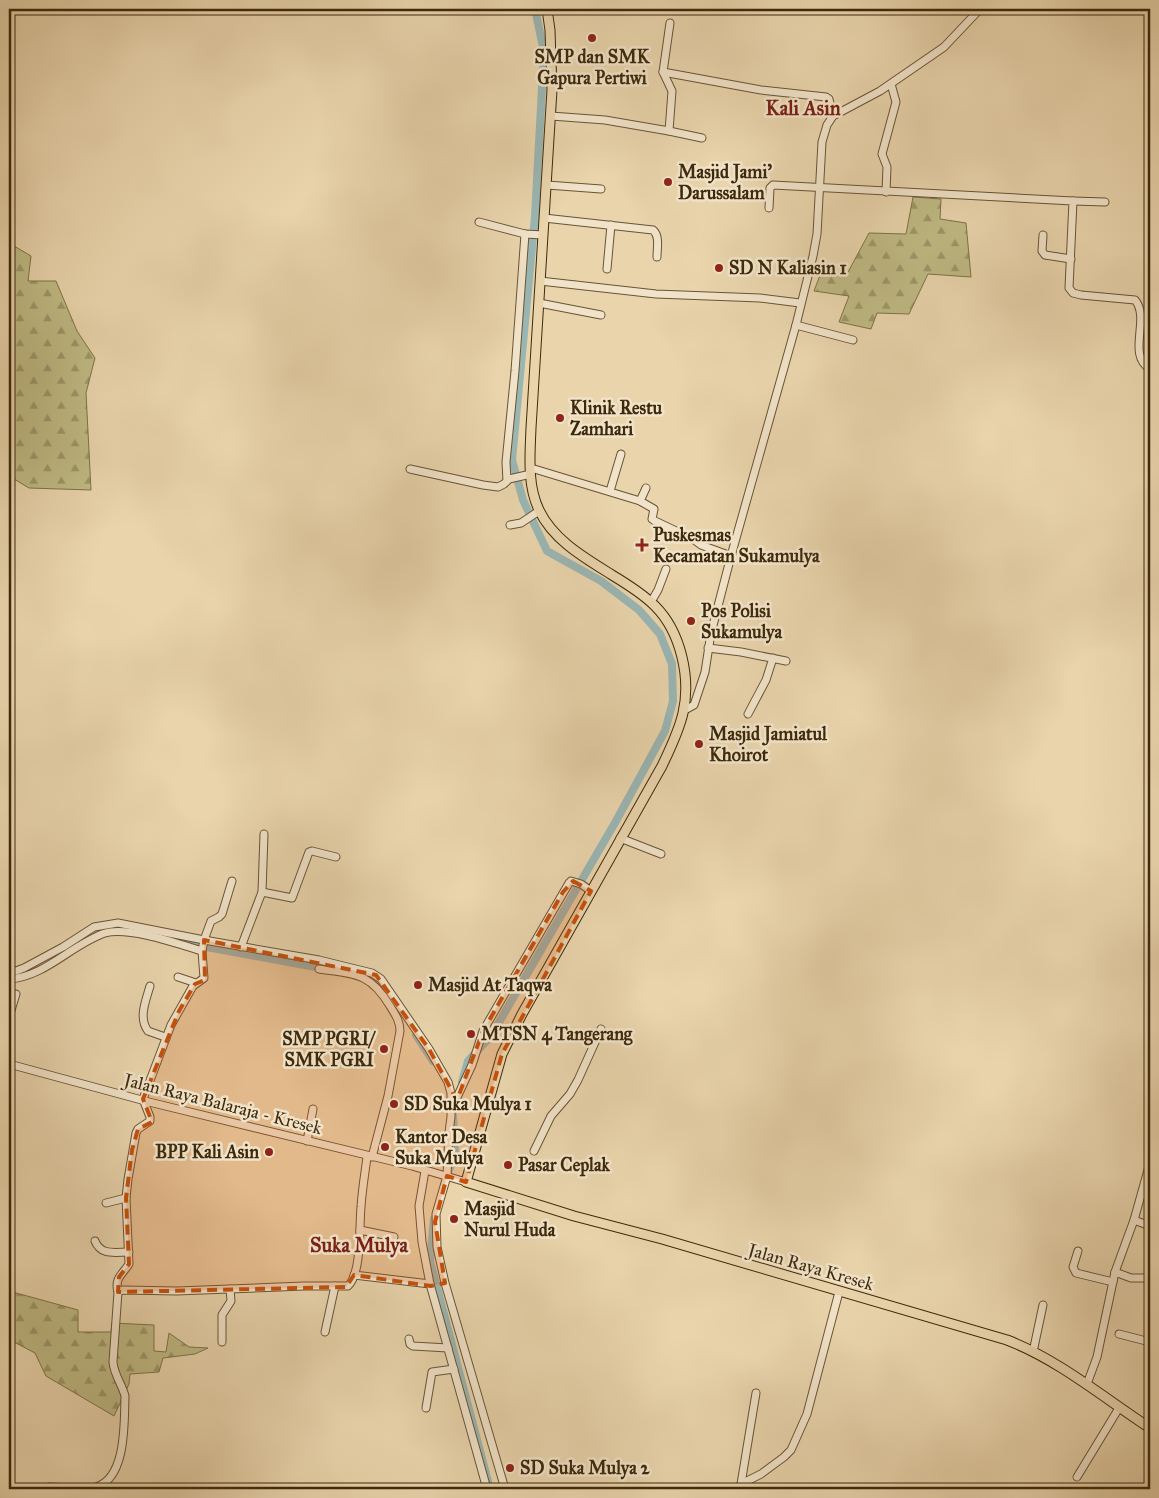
<svg xmlns="http://www.w3.org/2000/svg" width="1159" height="1498" font-family="'IM FELL Great Primer',serif">
<style>
.forest{fill:url(#forest-firs);stroke:#7e7248}
.lines{fill:none;stroke-linecap:round;stroke-linejoin:round}
.canal{stroke:#9ab6b3;stroke-width:8}
.minor-casing{stroke:#685434;stroke-width:9}
.major-casing{stroke:#3d2a0c;stroke-width:11}
.minor{stroke:#f1e3c9;stroke-width:7}
.major{stroke:#e9d4ac;stroke-width:9}
.marked{fill:#c6500c;fill-opacity:0.2;stroke:#c6500c;stroke-width:4;stroke-dasharray:10 6;stroke-linejoin:round}
.poi-dot{fill:#8f2418;stroke:#f1e3c9;stroke-width:2}
.labels{text-anchor:middle;stroke-width:5;stroke-linejoin:round;paint-order:stroke}
.poi-label{font-size:18px;font-weight:bold;fill:#3d2a0c;stroke:#f1e3c9;text-anchor:start}
.street-label{font-size:18px;fill:#3d2a0c;stroke:#f1e3c9}
.quarter-label{font-size:20px;font-weight:bold;fill:#7a1f14;stroke:#f1e3c9}
</style>
<defs>
<pattern id="forest-firs" width="22" height="20" patternUnits="userSpaceOnUse" patternTransform="scale(1.25)"><rect width="22" height="20" fill="#bfba84"/><path d="M5 1l3.5 6h-7zM16 11l3.5 6h-7z" fill="#9c976a"/></pattern>
</defs>
<rect width="100%" height="100%" fill="#e9d4ac"/>
<filter id="stains"><feTurbulence type="fractalNoise" baseFrequency=".004" numOctaves="4"/><feColorMatrix values="0 0 0 0 .2 0 0 0 0 .09 0 0 0 0 .02 0 0 0 .5 -.17"/></filter>
<radialGradient id="worn" r=".72"><stop offset=".6" stop-color="#630" stop-opacity="0"/><stop offset="1" stop-color="#630" stop-opacity=".3"/></radialGradient>
<!-- forest -->
<g class="forest">
<path d="M913,197L941,199L940,219L966,223L971,277L928,274L909,314L877,313L871,329L839,322L849,296L814,291L822,270L847,274L869,233L906,234Z"/>
<path d="M9,243L31,256L28,281H56L77,331L95,358L86,393L91,490L29,488L9,476V445L14,432L9,403Z"/>
<path d="M9,1291L78,1310V1332H111L112,1323L154,1325V1351L166,1352L169,1333L189,1347L208,1348L195,1354L163,1358L159,1372L130,1374L129,1384L114,1416L46,1376L35,1353L14,1342L9,1330Z"/>
</g>
<g class="lines">
<!-- canal -->
<g class="canal">
<path d="M185,943L326,969"/>
<path d="M9,974L24,975"/>
<path d="M360,975C377,978 381,986 391,999"/>
<path d="M416,1035L433,1061"/>
<path d="M462,1082L468,1061L491,1036L616,821L665,731L673,701L672,664L660,634L639,610L601,581L547,551L523,500L512,460L535,216L544,52L535,9"/>
<path d="M447,1175L455,1154L453,1115"/>
<path d="M434,1219L430,1261L490,1489"/>
</g>
<defs>
<g id="minor">
<path d="M663,72L761,90L826,97L829,99L833,116"/>
<path d="M551,116L605,120L669,131L672,91L663,72L670,23"/>
<path d="M669,131L702,138"/>
<path d="M547,185L601,189"/>
<path d="M886,192L887,167L882,154L896,102L891,84"/>
<path d="M1073,201L1105,202"/>
<path d="M769,208L770,188L773,185L1073,201L1069,288L1073,293L1081,295L1135,300C1151,319 1126,354 1150,369"/>
<path d="M544,218L653,230C660,236 657,248 657,257"/>
<path d="M479,222L525,234L543,235"/>
<path d="M1043,235L1042,251L1045,255L1071,259"/>
<path d="M607,269L611,225"/>
<path d="M540,281L656,294L760,298L800,303"/>
<path d="M539,303L601,315"/>
<path d="M796,325L853,340"/>
<path d="M531,468L640,501L654,509L652,519L655,521L693,539L701,545L731,556"/>
<path d="M410,469L483,485L498,487L504,484L509,479L531,474"/>
<path d="M507,481L506,462L515,371L525,234"/>
<path d="M610,491L621,454"/>
<path d="M640,501L646,488"/>
<path d="M510,525L521,523L539,511"/>
<path d="M651,602L658,590L666,569"/>
<path d="M708,648L741,652L786,661"/>
<path d="M683,711L694,705L705,672L711,633L731,556L796,325L813,256L817,234L822,142L827,125L833,116L880,91L931,56L944,47L980,9"/>
<path d="M748,714L766,680L773,658"/>
<path d="M620,838L661,854"/>
<path d="M262,892L264,834"/>
<path d="M241,947L262,892L292,898L309,852L312,851L336,857"/>
<path d="M319,969C354,974 370,972 390,1006C395,1014 400,1021 400,1031L388,1096L372,1157"/>
<path d="M9,970L16,971L24,968L63,947L94,927L118,923L204,940L319,960L372,973L381,979L429,1049L448,1082L451,1093V1117L449,1132L447,1176L436,1214L437,1247L445,1283L505,1489"/>
<path d="M178,977L196,983"/>
<path d="M9,979C45,977 72,944 105,933C128,926 179,944 202,951"/>
<path d="M150,986C146,1000 138,1018 148,1031L165,1037"/>
<path d="M9,1017L16,994"/>
<path d="M9,1064L149,1102L412,1166L466,1182"/>
<path d="M453,1106L472,1065L483,1031L569,883L571,881L581,884L591,891"/>
<path d="M307,1141L313,1109"/>
<path d="M534,1151L551,1116L570,1094L578,1080L601,1029"/>
<path d="M425,1171L419,1206L422,1242L430,1284L487,1489"/>
<path d="M106,1203L126,1198"/>
<path d="M1134,1220L1150,1226"/>
<path d="M360,1230L394,1237"/>
<path d="M95,1241C101,1256 115,1252 129,1252"/>
<path d="M1078,1251L1073,1267L1076,1273L1113,1282"/>
<path d="M1115,1272L1131,1278H1150"/>
<path d="M354,1275L430,1284"/>
<path d="M118,1292L123,1290L177,1291L304,1286H348C362,1273 359,1226 361,1207C362,1190 365,1173 367,1157"/>
<path d="M325,1332L335,1286"/>
<path d="M1119,1334L1150,1342"/>
<path d="M409,1339L410,1344L413,1346L448,1348"/>
<path d="M222,1342V1315L231,1301L230,1289"/>
<path d="M1033,1352L1043,1305"/>
<path d="M1087,1384L1097,1357L1115,1272L1134,1220L1150,1163"/>
<path d="M426,1408L432,1372L454,1369"/>
<path d="M1077,1477L1119,1408"/>
<path d="M741,1484L756,1393"/>
<path d="M49,1487C60,1487 87,1490 96,1487C127,1478 124,1421 125,1396C122,1384 114,1375 113,1362L118,1292C114,1278 123,1274 129,1264L126,1198L128,1179L136,1133L138,1129L150,1121V1117L143,1099L171,1025L193,986L204,978L202,951L204,940L211,921L219,917L222,914L232,881"/>
<path d="M737,1489L741,1484L761,1474L784,1457L791,1450L807,1414L839,1292"/>
</g>
<path id="major" d="M547,9L550,30L552,90L531,428C530,455 527,485 539,510C554,541 585,558 612,575C627,584 643,594 655,606C681,632 691,678 683,713C679,731 670,749 662,766L522,1014L502,1054L466,1182L574,1216L662,1239L1007,1340C1059,1360 1104,1398 1150,1428"/>
</defs>
<!-- minor casing -->
<use href="#minor" class="minor-casing"/>
<!-- major casing -->
<use href="#major" class="major-casing"/>
<!-- minor -->
<use href="#minor" class="minor"/>
<!-- major -->
<use href="#major" class="major"/>
</g>
<!-- marked area -->
<path class="marked" d="M573,881L591,891L502,1054L466,1182L447,1176L435,1222L445,1283L431,1286L354,1275L346,1287L118,1292L119,1277L129,1264L126,1198L132,1150L138,1129L152,1122L143,1099L179,1011L195,984L205,980L204,940L376,975L429,1049L457,1100L483,1031L563,892Z"/>
<!-- markers -->
<g class="poi-dot">
<circle cx="592" cy="38" r="5"/>
<circle cx="668" cy="182" r="5"/>
<circle cx="719" cy="268" r="5"/>
<circle cx="560" cy="418" r="5"/>
<path d="M639.5 537.5h5v5h5v5h-5v5h-5v-5h-5v-5h5z"/>
<circle cx="691" cy="621" r="5"/>
<circle cx="699" cy="744" r="5"/>
<circle cx="418" cy="985" r="5"/>
<circle cx="471" cy="1034" r="5"/>
<circle cx="384" cy="1049" r="5"/>
<circle cx="394" cy="1104" r="5"/>
<circle cx="385" cy="1147" r="5"/>
<circle cx="269" cy="1152" r="5"/>
<circle cx="508" cy="1165" r="5"/>
<circle cx="454" cy="1219" r="5"/>
<circle cx="510" cy="1468" r="5"/>
</g>
<g class="labels">
<!-- poi labels -->
<g class="poi-label">
<text x="592" y="63" text-anchor="middle">SMP dan SMK<tspan x="592" dy="21">Gapura Pertiwi</tspan></text>
<text x="678" y="178">Masjid Jami'<tspan x="678" dy="21">Darussalam</tspan></text>
<text x="729" y="274">SD N Kaliasin 1</text>
<text x="570" y="414">Klinik Restu<tspan x="570" dy="21">Zamhari</tspan></text>
<text x="653" y="541">Puskesmas<tspan x="653" dy="21">Kecamatan Sukamulya</tspan></text>
<text x="701" y="617">Pos Polisi<tspan x="701" dy="21">Sukamulya</tspan></text>
<text x="709" y="740">Masjid Jamiatul<tspan x="709" dy="21">Khoirot</tspan></text>
<text x="428" y="991">Masjid At Taqwa</text>
<text x="481" y="1040">MTSN 4 Tangerang</text>
<text x="374" y="1045" text-anchor="end">SMP PGRI/<tspan x="374" dy="21">SMK PGRI</tspan></text>
<text x="404" y="1110">SD Suka Mulya 1</text>
<text x="395" y="1143">Kantor Desa<tspan x="395" dy="21">Suka Mulya</tspan></text>
<text x="259" y="1158" text-anchor="end">BPP Kali Asin</text>
<text x="518" y="1171">Pasar Ceplak</text>
<text x="464" y="1215">Masjid<tspan x="464" dy="21">Nurul Huda</tspan></text>
<text x="520" y="1474">SD Suka Mulya 2</text>
</g>
<!-- street labels -->
<g class="street-label">
<text transform="translate(223 1104) rotate(14)" y="6">Jalan Raya Balaraja - Kresek</text>
<text transform="translate(811 1267) rotate(16)" y="6">Jalan Raya Kresek</text>
</g>
<!-- quarter labels -->
<g class="quarter-label">
<text x="803" y="115">Kali Asin</text>
<text x="359" y="1252">Suka Mulya</text>
</g>
</g>
<!-- margin -->
<rect width="1159" height="1498" fill="none" stroke="#e9d4ac" stroke-width="30"/>
<rect x="10" y="10" width="1139" height="1478" fill="none" stroke="#3d2a0c" stroke-width="2.5"/>
<rect x="15" y="15" width="1129" height="1468" fill="none" stroke="#3d2a0c"/>
<rect width="100%" height="100%" filter="url(#stains)"/>
<rect width="100%" height="100%" fill="url(#worn)"/>
</svg>
